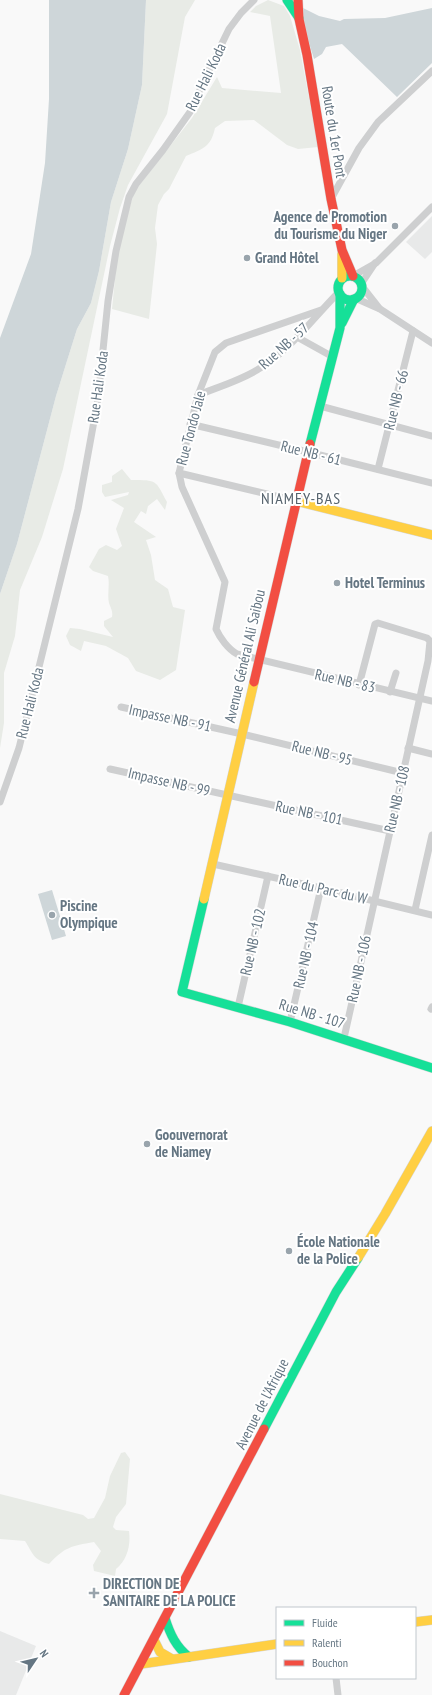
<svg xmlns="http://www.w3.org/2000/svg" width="432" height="1695" font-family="'PT Sans Narrow',sans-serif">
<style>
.built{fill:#e8e9e9}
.green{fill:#e8ebe6}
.water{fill:#ced6d9}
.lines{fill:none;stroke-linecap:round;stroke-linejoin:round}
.fast-casing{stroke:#d5d6d7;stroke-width:10}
.slow-casing{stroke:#d5d6d7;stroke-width:10}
.jam-casing{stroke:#d5d6d7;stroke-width:10}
.street{stroke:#cecfd0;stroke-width:7}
.fast{stroke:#16e098;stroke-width:9}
.slow{stroke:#ffcf43;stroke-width:9}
.jam{stroke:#f24e42;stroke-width:9}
.poi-dot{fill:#99a4ac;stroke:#fff;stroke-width:1.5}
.labels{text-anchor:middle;stroke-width:4;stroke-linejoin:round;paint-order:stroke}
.street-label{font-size:15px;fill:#657683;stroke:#fff}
.poi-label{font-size:15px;font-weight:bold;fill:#657683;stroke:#fff;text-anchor:start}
.neighbourhood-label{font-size:16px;letter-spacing:1px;fill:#57646e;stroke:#fff}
</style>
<rect width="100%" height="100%" fill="#f9f9f9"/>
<!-- built -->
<g class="built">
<path d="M432,216V252L425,259L406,242Z"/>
<path d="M0,1631L36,1646L16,1695H0Z"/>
</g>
<!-- green -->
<g class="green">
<path d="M146,0H195L185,17L167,114L128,185L120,208L110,246L63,469L42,537L20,590L15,636L4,673V723L0,748V594L17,544L56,396L77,329L91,303L99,271L111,202L128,149L142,85Z"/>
<path d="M268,0L284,6L290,16L300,50L318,147L298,149L287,145L254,120L225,121L215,128C211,147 203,149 186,156L169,189L164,194L158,205L155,228L157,244L149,319L112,309L118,248L134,192L192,118L217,77L222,88L281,93L270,16L250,12L256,6Z"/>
<path d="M122,469L131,480C158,480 155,480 167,502L165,510L157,499L148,506L146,514L141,511L134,522L156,537L146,540L151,555L155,580L168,589L173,607L185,610L176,670L160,680L136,671L128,658L106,646L84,641L81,651L70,645L66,636L70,628L80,629L113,637L104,626V621L112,617C113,611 111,609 109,603C107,594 110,585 108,576L93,571L89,567L99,549L106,545L117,550L122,546L116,529L124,508L111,500L128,495L129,492L105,497L102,492V485L112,482V476Z"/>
<path d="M125,1452L130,1459L126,1504L116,1517L113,1527L116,1530L129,1531C131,1546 127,1560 116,1569L115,1576L94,1571L93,1565L101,1551L94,1542C71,1546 65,1547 49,1564C34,1560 33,1554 25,1541L0,1539V1494L83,1515L88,1519L94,1518L105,1498L110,1476L121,1453Z"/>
</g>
<!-- water -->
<g class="water">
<path d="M49,0H146L142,85L128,149L111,202L99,271L91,303L77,329L56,396L17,544L0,594V338L31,254L45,163L49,99Z"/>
<path d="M303,8L319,16L340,21L344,19L385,18L432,8V63L397,97L342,44L326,47L322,54L314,59L302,20Z"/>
<path d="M52,890L66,936L52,940L38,894Z"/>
</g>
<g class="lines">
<defs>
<g id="fast">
<path d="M287,0L299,18"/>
<circle cx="350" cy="288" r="12"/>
<path d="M342,323L354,299"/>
<path d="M310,444L340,328V294"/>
<path d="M204,899L182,992L290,1022L432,1068"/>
<path d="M264,1429L336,1292L358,1258"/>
<path d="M165,1618C170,1634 176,1647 189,1657"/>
</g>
<g id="slow">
<path d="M342,254V278"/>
<path d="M296,501L432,535"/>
<path d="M204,899L254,682"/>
<path d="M358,1258L385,1214L432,1131"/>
<path d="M415,1622L432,1620"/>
<path d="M154,1640L160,1652L172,1659"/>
<path d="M141,1664L277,1644"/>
</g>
<g id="jam">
<path d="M298,0L299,19L307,55L331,199L342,250L353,276"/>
<path d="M254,682L310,444"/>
<path d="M124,1695L264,1429"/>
</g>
</defs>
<!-- fast casing -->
<use href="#fast" class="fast-casing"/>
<!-- slow casing -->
<use href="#slow" class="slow-casing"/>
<!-- jam casing -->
<use href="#jam" class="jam-casing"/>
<!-- street -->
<g class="street">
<path d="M331,199L359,148L378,122L432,71"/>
<path d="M353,276L376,263L432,207"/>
<path d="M361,284L375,263"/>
<path d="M361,285L379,308"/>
<path d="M355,298L380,309L432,343"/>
<path d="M321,310L226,343L215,352L198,395L179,473L182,487L225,582L216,629C220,638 228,649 237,654L432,701"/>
<path d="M297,337L333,357"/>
<path d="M198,395C218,387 239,381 257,370C290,351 313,318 339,292"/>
<path d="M320,406L432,436"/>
<path d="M190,424L308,452L432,483"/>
<path d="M378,469L413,331"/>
<path d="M179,473L296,501"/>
<path d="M390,692L396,673"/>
<path d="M121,707L242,734L403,773"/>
<path d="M408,748L432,754"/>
<path d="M110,769L390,831"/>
<path d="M0,802L19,748L78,509L98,399L108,301L116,251L129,197L136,184L163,150L190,112L210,68L229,29L241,13L254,0"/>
<path d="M213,864L321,888L432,915"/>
<path d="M415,910L432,835"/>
<path d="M238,1007L268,876"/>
<path d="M431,1009L432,1007"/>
<path d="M290,1022L321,888"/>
<path d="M344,1038L428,661L430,641L427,638L378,623L375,624L359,685"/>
<path d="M336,1678L338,1695"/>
</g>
<!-- fast -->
<use href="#fast" class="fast"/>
<!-- slow -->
<use href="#slow" class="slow"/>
<!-- jam -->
<use href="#jam" class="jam"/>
</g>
<!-- markers -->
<g class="poi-dot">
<circle cx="395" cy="226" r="4"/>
<circle cx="247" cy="258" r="4"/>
<circle cx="337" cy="583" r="4"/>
<circle cx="52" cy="915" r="4"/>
<circle cx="147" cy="1144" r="4"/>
<circle cx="289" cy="1251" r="4"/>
<path d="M92 1587h4v4h4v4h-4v4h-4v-4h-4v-4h4z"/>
</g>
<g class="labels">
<!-- street labels -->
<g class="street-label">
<text transform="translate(206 77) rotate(-64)" y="5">Rue Hali Koda</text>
<text transform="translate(334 132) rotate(81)" y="5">Route du 1er Pont</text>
<text transform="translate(284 346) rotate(-42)" y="5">Rue NB - 57</text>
<text transform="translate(98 387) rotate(-82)" y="5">Rue Hali Koda</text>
<text transform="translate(396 400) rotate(-76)" y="5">Rue NB - 66</text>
<text transform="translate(191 428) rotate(-75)" y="5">Rue Tondo Jale</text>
<text transform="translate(311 453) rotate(14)" y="5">Rue NB - 61</text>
<text transform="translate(245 656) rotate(-77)" y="5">Avenue Général Ali Saibou</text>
<text transform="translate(345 681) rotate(13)" y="5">Rue NB - 83</text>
<text transform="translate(30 703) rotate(-76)" y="5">Rue Hali Koda</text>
<text transform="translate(170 718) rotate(12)" y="5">Impasse NB - 91</text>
<text transform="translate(322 753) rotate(14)" y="5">Rue NB - 95</text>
<text transform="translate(169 782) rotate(13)" y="5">Impasse NB - 99</text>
<text transform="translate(397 799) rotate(-77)" y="5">Rue NB - 108</text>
<text transform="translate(309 813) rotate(12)" y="5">Rue NB - 101</text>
<text transform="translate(323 889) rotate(13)" y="5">Rue du Parc du W</text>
<text transform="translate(253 942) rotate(-77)" y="5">Rue NB - 102</text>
<text transform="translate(306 955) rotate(-77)" y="5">Rue NB - 104</text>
<text transform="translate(359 969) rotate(-78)" y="5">Rue NB - 106</text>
<text transform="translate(312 1014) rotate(17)" y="5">Rue NB - 107</text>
<text transform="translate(262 1404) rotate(-63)" y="5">Avenue de l'Afrique</text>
</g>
<!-- poi labels -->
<g class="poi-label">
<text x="387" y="222" text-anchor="end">Agence de Promotion<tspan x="387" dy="17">du Tourisme du Niger</tspan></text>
<text x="255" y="263">Grand Hôtel</text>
<text x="345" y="588">Hotel Terminus</text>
<text x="60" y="911">Piscine<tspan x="60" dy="17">Olympique</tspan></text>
<text x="155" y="1140">Goouvernorat<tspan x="155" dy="17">de Niamey</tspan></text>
<text x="297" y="1247">École Nationale<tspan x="297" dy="17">de la Police</tspan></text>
<text x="103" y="1589">DIRECTION DE<tspan x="103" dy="17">SANITAIRE DE LA POLICE</tspan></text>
</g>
<!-- neighbourhood labels -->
<g class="neighbourhood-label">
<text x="301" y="504">NIAMEY-BAS</text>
</g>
</g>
<!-- legend -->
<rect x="276" y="1607" width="140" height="72" fill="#ffffff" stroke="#c1c8cd"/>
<rect x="284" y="1620" width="20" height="6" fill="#16e098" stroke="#c1c8cd"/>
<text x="312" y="1627" font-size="12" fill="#657683">Fluide</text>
<rect x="284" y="1640" width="20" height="6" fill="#ffcf43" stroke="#c1c8cd"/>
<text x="312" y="1647" font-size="12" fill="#657683">Ralenti</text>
<rect x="284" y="1660" width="20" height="6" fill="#f24e42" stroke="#c1c8cd"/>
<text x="312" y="1667" font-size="12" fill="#657683">Bouchon</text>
<!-- north arrow -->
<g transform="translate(36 1659) rotate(55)" stroke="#ffffff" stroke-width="3" paint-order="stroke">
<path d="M0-3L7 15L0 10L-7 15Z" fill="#657683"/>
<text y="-6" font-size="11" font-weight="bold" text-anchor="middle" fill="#657683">N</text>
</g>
</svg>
